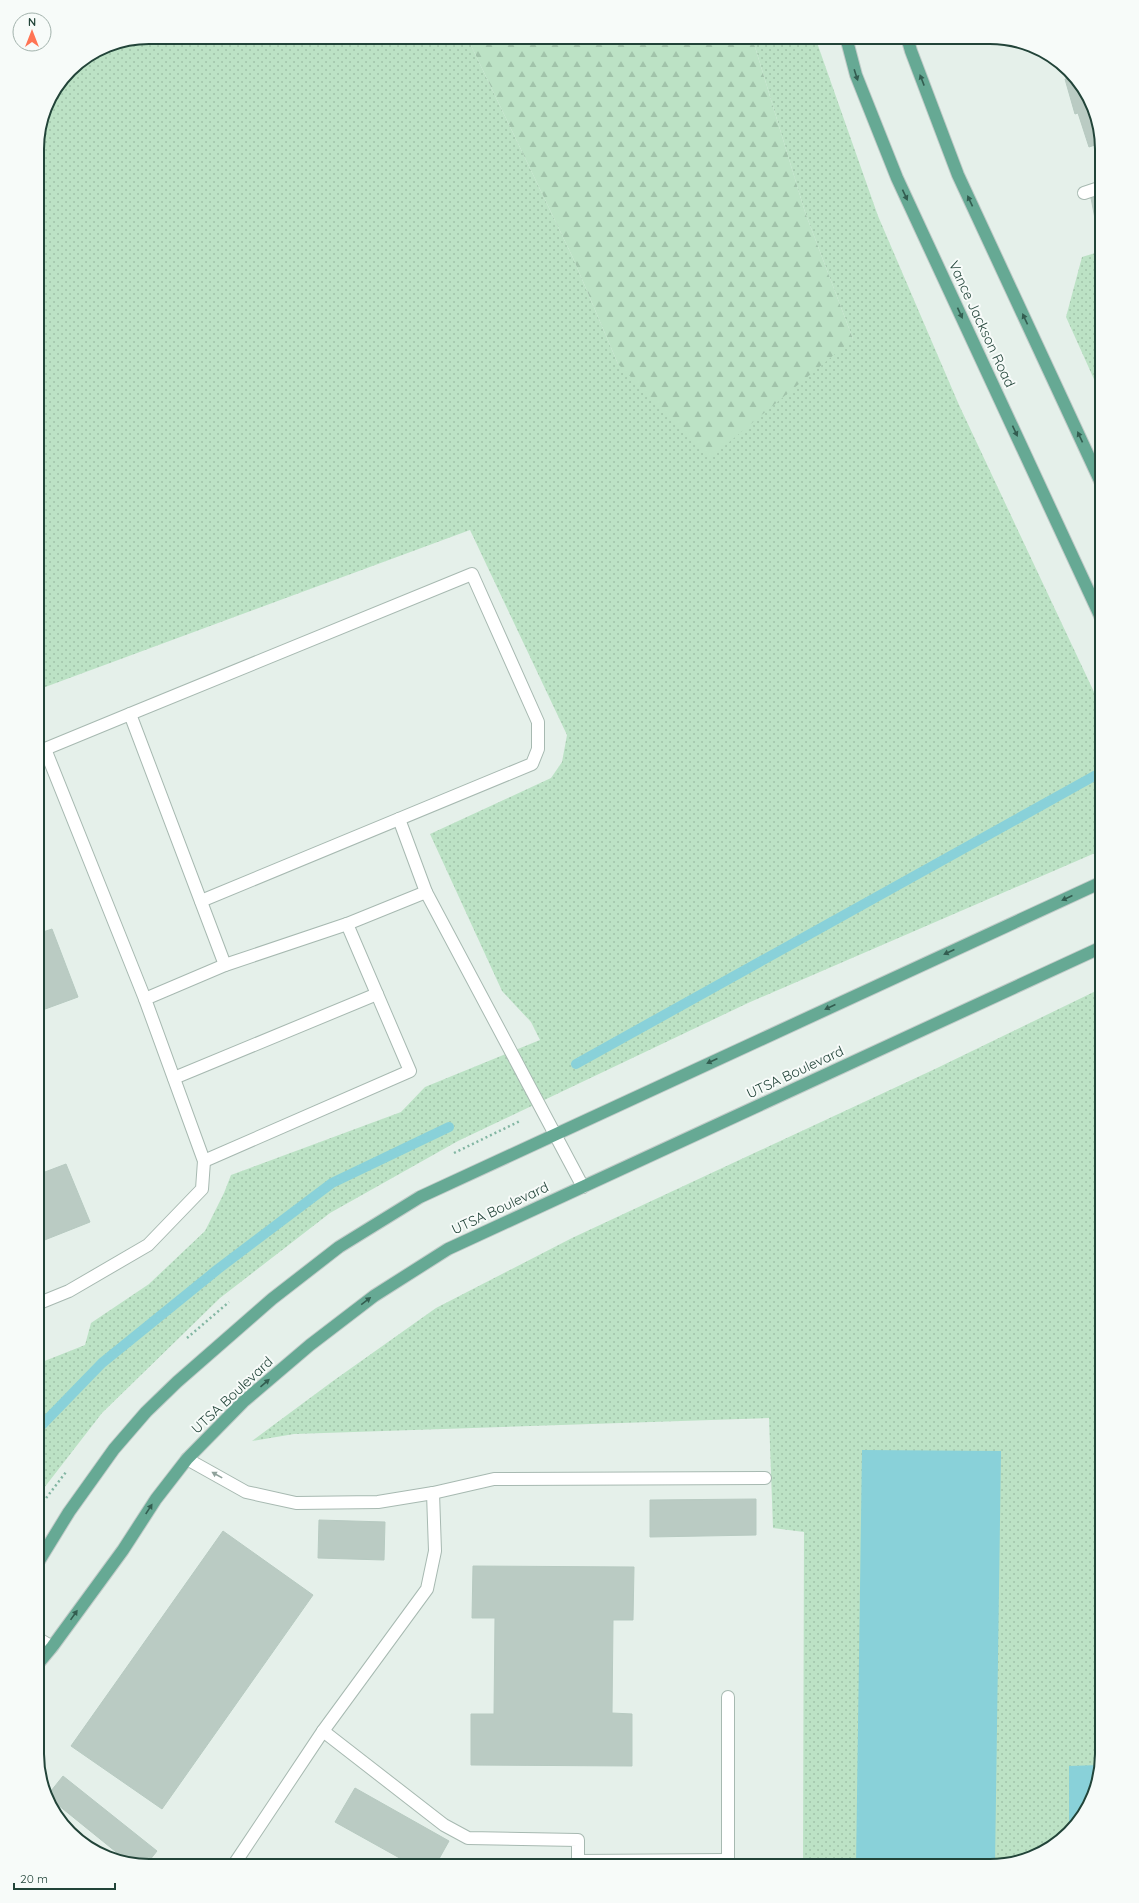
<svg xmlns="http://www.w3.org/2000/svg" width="1139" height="1903" font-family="Quicksand,sans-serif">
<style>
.grass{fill:url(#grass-dots)}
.forest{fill:url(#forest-firs)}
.water{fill:#89d1d9}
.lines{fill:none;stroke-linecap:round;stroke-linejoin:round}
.stream{stroke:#89d1d9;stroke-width:10}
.building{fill:#bacbc3;stroke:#b7cac1}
.minor-casing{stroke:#a7b9b1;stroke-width:14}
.major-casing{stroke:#c1cbc8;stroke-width:14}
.path{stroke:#83b6a3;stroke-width:2.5;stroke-dasharray:2 3;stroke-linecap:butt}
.minor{stroke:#fff;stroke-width:12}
.major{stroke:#66a994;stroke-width:12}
.oneway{fill:#335d50}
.oneway2{fill:#90a29c}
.labels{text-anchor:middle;stroke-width:4;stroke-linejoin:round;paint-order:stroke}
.street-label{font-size:14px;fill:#224439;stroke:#f7fbf9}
.rim{fill:none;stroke:#224439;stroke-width:2}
</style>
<defs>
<pattern id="grass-dots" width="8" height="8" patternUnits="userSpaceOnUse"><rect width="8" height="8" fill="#bce2c5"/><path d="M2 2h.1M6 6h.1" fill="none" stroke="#a1c3aa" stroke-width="1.8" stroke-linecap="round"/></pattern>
<pattern id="forest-firs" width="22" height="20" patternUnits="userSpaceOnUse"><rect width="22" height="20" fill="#bce2c5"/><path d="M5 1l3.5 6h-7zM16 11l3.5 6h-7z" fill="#a1c3aa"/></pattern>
</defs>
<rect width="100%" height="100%" fill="#e5f0ea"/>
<!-- grass -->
<g class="grass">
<path d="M149,37H467L573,258L618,364L853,339L805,212L752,37H815L878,216L959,405L1102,709V850L748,1003L458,1141L330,1213L220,1298L102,1413L37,1497V1364L85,1345L91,1323L149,1284L205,1231L224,1193L231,1175L401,1112L425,1087L540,1040L531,1022L502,991L430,834L551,778L562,762L567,735L470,530L37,690V142L48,100L70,70L106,45Z"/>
<path d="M1102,251V397L1066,317L1082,257Z"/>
<path d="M1102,988V1754L1083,1816L1039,1855L990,1866H803L804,1532L773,1528L769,1418L294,1434L252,1441L333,1381L436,1308L572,1238L935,1069Z"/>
</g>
<!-- forest -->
<path class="forest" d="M467,37H752L805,212L853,339L710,458L618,364L573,258Z"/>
<!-- water -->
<g class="water">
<path d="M862,1450L1001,1451L995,1865L856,1866Z"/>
<path d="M1099,1765L1083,1816L1069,1828V1766Z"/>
</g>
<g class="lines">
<!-- stream -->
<g class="stream">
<path d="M576,1064L1096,775"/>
<path d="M37,1430L102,1363L218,1269L332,1183L449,1127"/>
</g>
</g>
<!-- building -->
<g class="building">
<path d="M1068,74L1091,100L1101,143L1089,147L1078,113L1075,114L1065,79L1070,78Z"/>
<path d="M1102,196V233L1098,234L1091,198Z"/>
<path d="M52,929L78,997L37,1012V934Z"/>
<path d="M66,1164L90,1222L37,1243V1175Z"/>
<path d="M756,1499V1535L650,1537V1500Z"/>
<path d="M319,1520L385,1522L384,1560L318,1558Z"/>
<path d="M223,1531L313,1595L162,1809L71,1746Z"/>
<path d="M473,1566L634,1567L633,1620H613L612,1713L632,1714V1766L471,1765V1714H494L495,1618H472Z"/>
<path d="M63,1776L157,1851L145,1866L126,1860L47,1796Z"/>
<path d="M355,1788L449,1841L435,1866H414L335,1822Z"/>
</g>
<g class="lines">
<defs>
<g id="minor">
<path d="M1084,193L1102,187"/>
<path d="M130,714L472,574L538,722V749L532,764L201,901"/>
<path d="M399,819L426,892"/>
<path d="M145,999L45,749L130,714L225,965"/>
<path d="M174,1078L377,994"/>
<path d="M204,1161L410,1071L347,924"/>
<path d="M37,1304L69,1291L148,1245L202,1189L204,1161L145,999L225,965L347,924L426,892L583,1187"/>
<path d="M187,1459L246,1492L296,1503L378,1502L433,1493L494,1479L765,1478"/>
<path d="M37,1638L52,1647"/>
<path d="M323,1731L444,1825L468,1838L578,1840V1866"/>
<path d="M578,1861L728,1860"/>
<path d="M233,1866L323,1731L427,1589L435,1551L433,1493"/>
<path d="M728,1866V1697"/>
</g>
<g id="major">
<path d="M846,37L856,75L897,178L1102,620"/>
<path d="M907,37L911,51L958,175L1102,485"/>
<path d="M37,1564L69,1512L114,1449L146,1412L177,1382L272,1299L339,1247L420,1197L1102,882"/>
<path d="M37,1665L52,1647L123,1550L156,1499L187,1459L243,1402L310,1345L374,1296L448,1249L1102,947"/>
</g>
</defs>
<!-- minor casing -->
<use href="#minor" class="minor-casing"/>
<!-- major casing -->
<use href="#major" class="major-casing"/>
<!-- path -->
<g class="path">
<path d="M454,1153L520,1121"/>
<path d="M187,1338L229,1302"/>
<path d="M37,1510L66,1472"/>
</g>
<!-- minor -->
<use href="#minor" class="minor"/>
<!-- major -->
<use href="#major" class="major"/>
</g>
<!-- one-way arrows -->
<defs><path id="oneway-solid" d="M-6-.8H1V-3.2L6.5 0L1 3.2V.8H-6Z"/></defs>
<g class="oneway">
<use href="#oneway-solid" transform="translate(856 75) rotate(72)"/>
<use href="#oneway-solid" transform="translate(922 80) rotate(-111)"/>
<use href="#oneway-solid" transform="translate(905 195) rotate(65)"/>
<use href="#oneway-solid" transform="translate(970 201) rotate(-115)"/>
<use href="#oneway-solid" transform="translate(960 313) rotate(65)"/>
<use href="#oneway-solid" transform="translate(1025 319) rotate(-115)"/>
<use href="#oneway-solid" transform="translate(1015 431) rotate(65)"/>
<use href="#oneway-solid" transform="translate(1080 437) rotate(-115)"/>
<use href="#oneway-solid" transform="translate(1067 898) rotate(155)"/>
<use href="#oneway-solid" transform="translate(949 952) rotate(155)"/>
<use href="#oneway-solid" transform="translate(830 1007) rotate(155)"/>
<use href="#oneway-solid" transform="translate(712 1061) rotate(155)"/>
<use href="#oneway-solid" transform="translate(366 1301) rotate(-37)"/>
<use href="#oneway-solid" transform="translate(265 1383) rotate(-41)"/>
<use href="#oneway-solid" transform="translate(149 1509) rotate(-57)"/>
<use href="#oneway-solid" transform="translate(74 1615) rotate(-55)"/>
</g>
<use class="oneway2" href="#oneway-solid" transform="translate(217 1475) rotate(-151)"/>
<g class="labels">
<!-- street labels -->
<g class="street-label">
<text transform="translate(982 324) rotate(65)" y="5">Vance Jackson Road</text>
<text transform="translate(795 1072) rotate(-25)" y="5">UTSA Boulevard</text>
<text transform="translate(500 1208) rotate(-25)" y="5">UTSA Boulevard</text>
<text transform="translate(232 1395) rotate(-43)" y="5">UTSA Boulevard</text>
</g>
</g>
<!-- crop -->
<path d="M0 0H1139V1903H0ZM149 44H990A105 105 0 0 1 1095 149V1754A105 105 0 0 1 990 1859H149A105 105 0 0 1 44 1754V149A105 105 0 0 1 149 44Z" fill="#f7fbf9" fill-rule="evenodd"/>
<path class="rim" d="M149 44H990A105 105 0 0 1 1095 149V1754A105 105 0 0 1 990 1859H149A105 105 0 0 1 44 1754V149A105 105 0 0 1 149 44Z"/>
<!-- north arrow -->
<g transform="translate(32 32)"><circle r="19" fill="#f7fbf9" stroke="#a2b2ac"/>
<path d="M0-3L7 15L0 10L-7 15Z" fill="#ff7454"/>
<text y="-6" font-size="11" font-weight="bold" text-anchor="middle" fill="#224439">N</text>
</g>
<!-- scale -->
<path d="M14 1883v6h101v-6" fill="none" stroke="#224439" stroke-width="2"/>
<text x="20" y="1883" font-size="12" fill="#224439" stroke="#f7fbf9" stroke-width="3" paint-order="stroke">20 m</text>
</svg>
